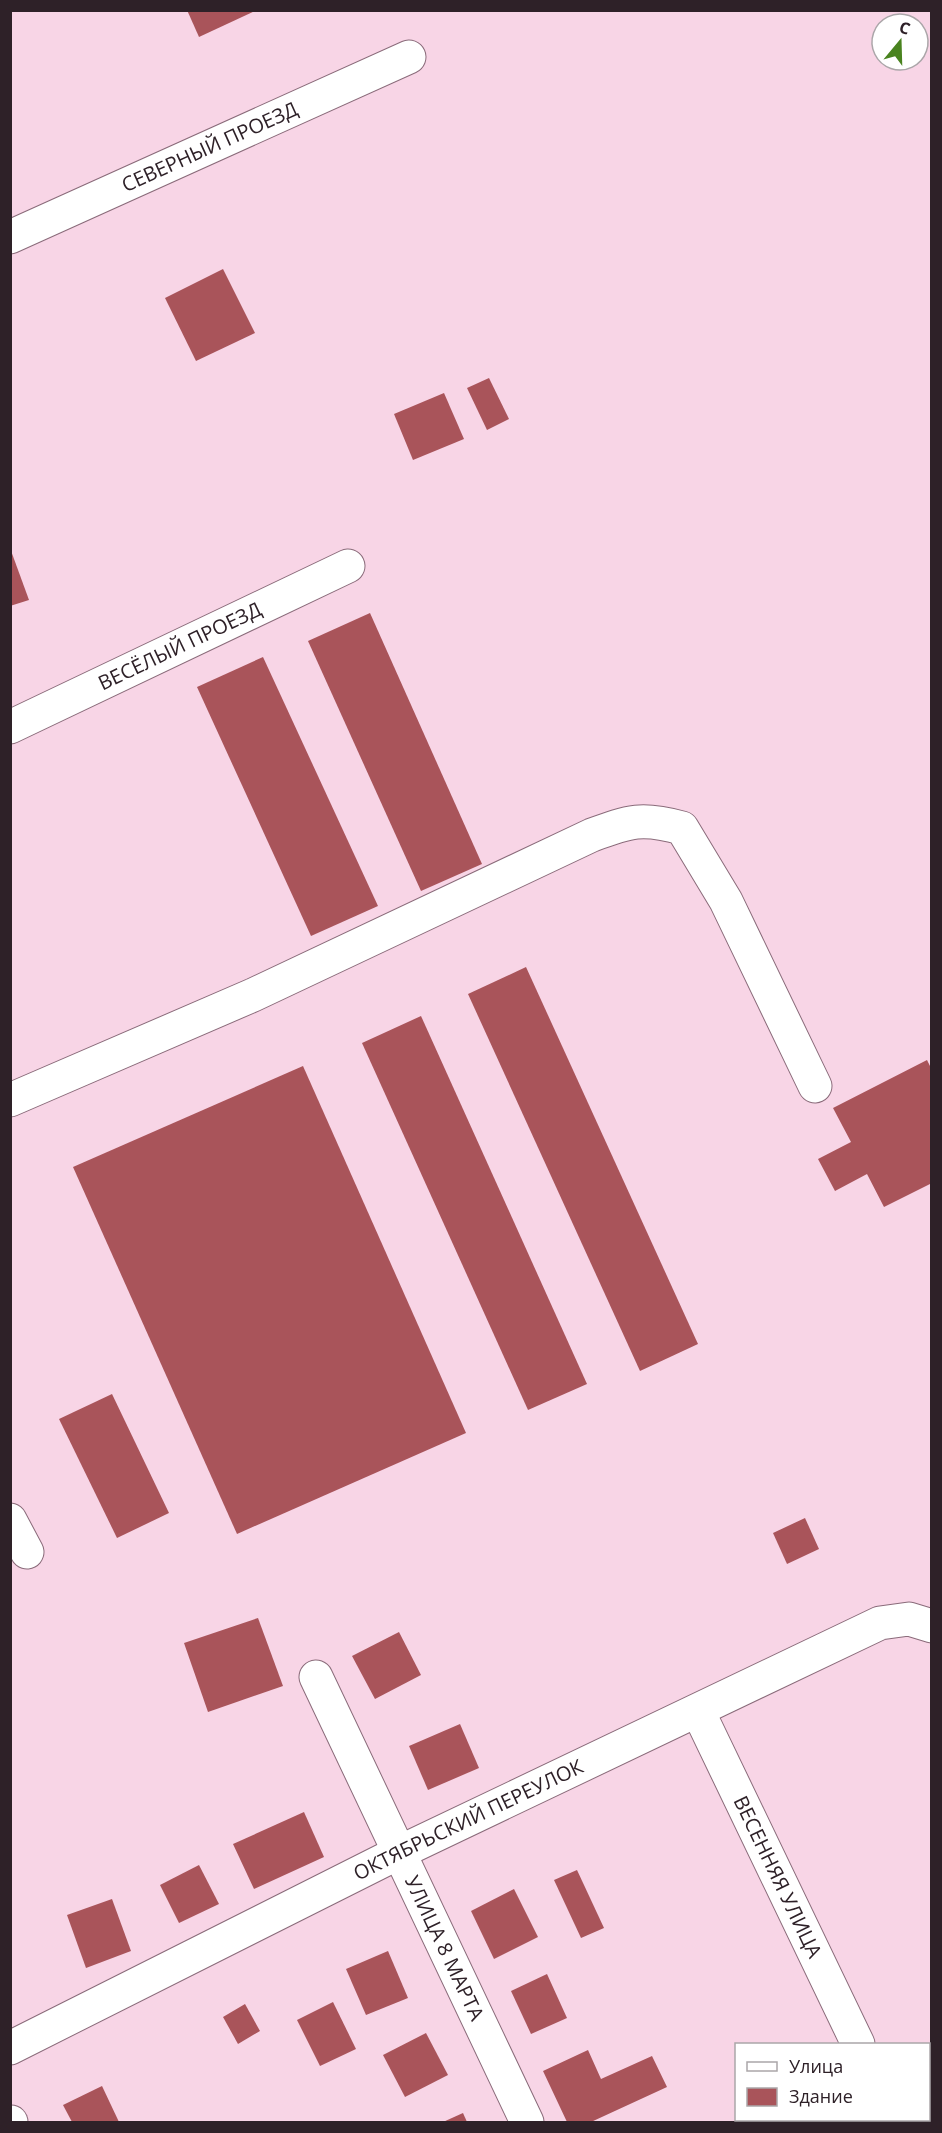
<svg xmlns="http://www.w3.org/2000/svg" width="942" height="2133" font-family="'Open Sans',sans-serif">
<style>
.building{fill:#a9545a}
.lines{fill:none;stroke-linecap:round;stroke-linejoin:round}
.minor-casing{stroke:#8a6b7a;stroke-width:35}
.minor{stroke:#fff;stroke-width:33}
.labels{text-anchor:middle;stroke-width:4.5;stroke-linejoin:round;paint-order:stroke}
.street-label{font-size:20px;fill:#2e2128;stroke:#fff}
</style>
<rect width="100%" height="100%" fill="#f8d5e6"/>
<!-- building -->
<g class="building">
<path d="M187,10H257L199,37Z"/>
<path d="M223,269L255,333L196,361L165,298Z"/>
<path d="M489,378L509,419L487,430L467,388Z"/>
<path d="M444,393L464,439L413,460L394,414Z"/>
<path d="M10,548L29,600L10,606Z"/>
<path d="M370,613L482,864L421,891L308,641Z"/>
<path d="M263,657L378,906L311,936L197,687Z"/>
<path d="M526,967L698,1344L640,1371L468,994Z"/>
<path d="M421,1016L587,1384L528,1410L362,1043Z"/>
<path d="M927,1060L932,1070V1183L884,1207L867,1174L835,1191L818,1159L851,1142L833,1108Z"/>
<path d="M303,1066L466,1433L237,1534L73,1167Z"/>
<path d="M112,1394L169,1513L117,1538L59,1419Z"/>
<path d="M805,1518L819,1549L787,1564L773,1533Z"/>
<path d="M258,1618L283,1686L208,1712L184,1643Z"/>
<path d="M399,1632L421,1675L375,1699L352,1656Z"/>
<path d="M460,1724L479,1768L428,1790L409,1746Z"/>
<path d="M304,1812L324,1857L254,1889L233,1844Z"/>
<path d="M199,1865L219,1904L179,1923L160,1885Z"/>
<path d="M577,1870L604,1928L581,1938L554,1880Z"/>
<path d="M514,1889L538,1937L494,1959L471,1911Z"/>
<path d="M112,1899L131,1951L86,1968L67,1915Z"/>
<path d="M388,1951L408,1998L366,2015L346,1969Z"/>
<path d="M547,1974L567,2018L531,2034L511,1991Z"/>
<path d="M333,2002L356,2049L320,2066L297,2020Z"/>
<path d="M245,2004L260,2031L238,2044L223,2017Z"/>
<path d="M426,2033L448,2075L405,2097L383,2055Z"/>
<path d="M588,2050L601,2079L652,2056L667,2087L591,2122H567L543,2071Z"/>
<path d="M102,2086L119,2122H72L63,2105Z"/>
<path d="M463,2113L467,2122H443Z"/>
</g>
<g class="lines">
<defs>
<g id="minor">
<path id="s1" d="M10,237L409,57"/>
<path id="s2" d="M10,727L348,566"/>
<path d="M10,1100L253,995L592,835C630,821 642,817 682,828L726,901L815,1086"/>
<path d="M10,1520L27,1552"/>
<path id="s3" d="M316,1677L527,2122"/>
<path id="s4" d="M698,1711L858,2044"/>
<path id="s5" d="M10,2048L400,1852L880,1623L909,1619L932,1626"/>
<path d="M894,2120L896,2122"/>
<path d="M10,2122H11"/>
</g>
</defs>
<!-- minor casing -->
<use href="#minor" class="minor-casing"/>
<!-- minor -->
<use href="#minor" class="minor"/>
</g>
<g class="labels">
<!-- street labels -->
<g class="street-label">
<text dy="7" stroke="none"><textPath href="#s1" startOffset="219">СЕВЕРНЫЙ ПРОЕЗД</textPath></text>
<text dy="7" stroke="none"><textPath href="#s2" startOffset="188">ВЕСЁЛЫЙ ПРОЕЗД</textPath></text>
<text dy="7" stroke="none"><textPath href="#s5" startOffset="512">ОКТЯБРЬСКИЙ ПЕРЕУЛОК</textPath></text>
<text dy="7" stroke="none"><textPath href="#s4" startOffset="184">ВЕСЕННЯЯ УЛИЦА</textPath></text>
<text dy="7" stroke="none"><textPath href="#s3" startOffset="300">УЛИЦА 8 МАРТА</textPath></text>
</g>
</g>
<!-- border -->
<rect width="942" height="2133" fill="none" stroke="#2e2128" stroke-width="24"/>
<!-- legend -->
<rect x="735" y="2043" width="195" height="78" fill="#ffffff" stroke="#aba6a9" stroke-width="1.5"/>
<rect x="747" y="2062" width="30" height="9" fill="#ffffff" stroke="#aba6a9" stroke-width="1.5"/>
<text x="789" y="2073" font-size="18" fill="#2e2128">Улица</text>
<rect x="747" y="2088" width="30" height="18" fill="#a9545a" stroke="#aba6a9" stroke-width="1.5"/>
<text x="789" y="2103" font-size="18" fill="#2e2128">Здание</text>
<!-- north arrow -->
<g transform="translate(900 42) rotate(19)"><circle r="28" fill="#ffffff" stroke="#aba6a9" stroke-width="1.5"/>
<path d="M0-4.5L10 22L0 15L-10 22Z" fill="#49831f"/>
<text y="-9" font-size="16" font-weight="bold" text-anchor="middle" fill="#2e2128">С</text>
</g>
</svg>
